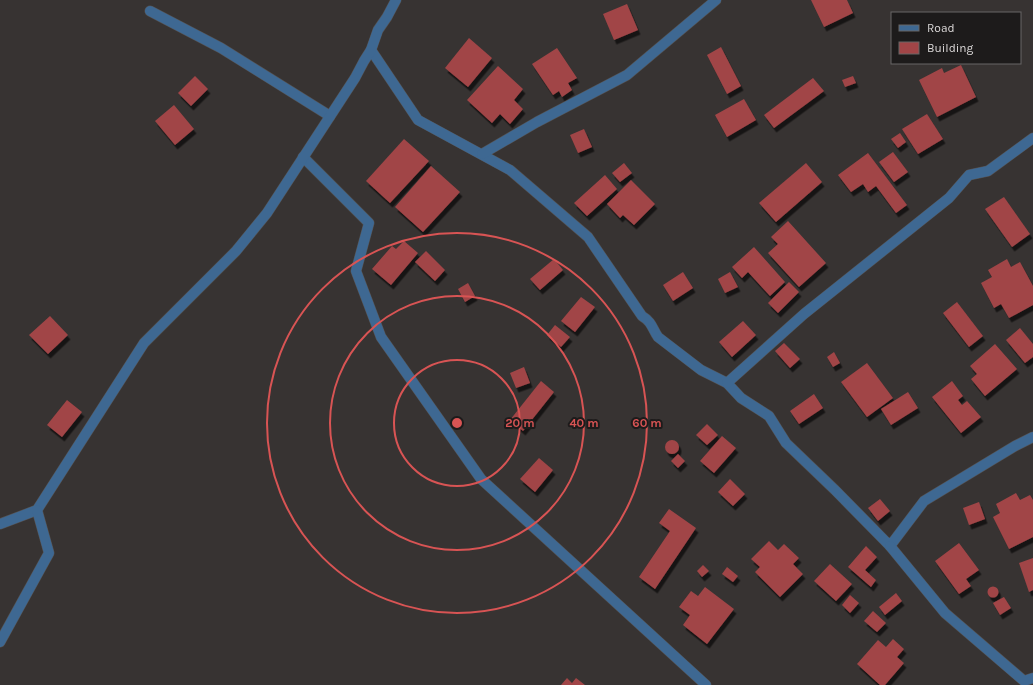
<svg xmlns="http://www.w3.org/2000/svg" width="1033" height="685" font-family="Karla,sans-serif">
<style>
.building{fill:#a14547;filter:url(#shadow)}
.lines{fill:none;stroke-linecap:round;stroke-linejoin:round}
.street-casing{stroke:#555150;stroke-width:11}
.street{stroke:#3e6892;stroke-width:10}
.ring{fill:none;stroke:#d85454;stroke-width:2}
.centre{fill:#d85454;stroke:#1d1b1b;stroke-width:2}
.ring-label{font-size:12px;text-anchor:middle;font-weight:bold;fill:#d85454;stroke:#1d1b1b;stroke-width:4;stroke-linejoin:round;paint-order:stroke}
</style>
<defs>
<filter id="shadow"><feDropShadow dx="2.5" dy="4.5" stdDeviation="0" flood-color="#0009"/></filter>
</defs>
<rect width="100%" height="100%" fill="#373332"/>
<!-- building -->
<g class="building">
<path d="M811,0H847L853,13L824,27Z"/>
<path d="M627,4L638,30L614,40L603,14Z"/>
<path d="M469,38L492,58L468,87L445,68Z"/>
<path d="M721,47L741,86L727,94L707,55Z"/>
<path d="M557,48L577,78L568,83L572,90L562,97L559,91L553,95L532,64Z"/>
<path d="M961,65L976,97L937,117L919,80L942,68L944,73Z"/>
<path d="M498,66L523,89L514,100L523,109L510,124L500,114L492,123L467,100Z"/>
<path d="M195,76L208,89L191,106L178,93Z"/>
<path d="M853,76L856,83L845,87L842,80Z"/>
<path d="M813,78L824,91L774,128L764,115Z"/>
<path d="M744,99L756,120L727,137L715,115Z"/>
<path d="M174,105L194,129L175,145L155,121Z"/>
<path d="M927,114L943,139L918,154L902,129Z"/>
<path d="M584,129L592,147L578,153L570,135Z"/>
<path d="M900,133L906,142L898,148L891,139Z"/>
<path d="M404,139L429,161L390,203L366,181Z"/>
<path d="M893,152L908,172L894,182L879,162Z"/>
<path d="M868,153L907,205L896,213L876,186L868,192L863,184L851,192L838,175Z"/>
<path d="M624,163L632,173L620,182L612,173Z"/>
<path d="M806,163L822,182L776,222L759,203Z"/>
<path d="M431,166L460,192L423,232L395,207Z"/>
<path d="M605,175L617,189L587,216L574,203Z"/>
<path d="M631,180L655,204L634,225L623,215L620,218L607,204Z"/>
<path d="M1004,197L1030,234L1012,247L985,209Z"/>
<path d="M788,221L826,263L799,287L768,253L778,244L771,237Z"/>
<path d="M404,241L418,253L391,285L372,269L392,246L396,249Z"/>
<path d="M754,247L785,282L770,296L748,272L742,278L732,267Z"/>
<path d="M426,251L445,270L435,281L415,262Z"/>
<path d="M554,259L563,270L540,290L530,279Z"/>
<path d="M1007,259L1011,267L1020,262L1033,286V305L1009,318L1001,304L994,308L981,283L992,277L988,270Z"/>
<path d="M683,272L693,288L673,301L663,285Z"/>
<path d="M730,272L738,287L725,293L718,279Z"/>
<path d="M789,282L799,292L778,313L768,303Z"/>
<path d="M468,283L475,296L465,302L458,289Z"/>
<path d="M581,297L595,307L575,332L561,321Z"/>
<path d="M957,302L983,336L969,347L943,313Z"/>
<path d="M50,316L68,335L48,354L29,335Z"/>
<path d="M743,321L756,335L732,357L719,342Z"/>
<path d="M555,325L570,337L561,347L547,335Z"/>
<path d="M1020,328L1033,344V357L1025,363L1006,340Z"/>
<path d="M784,343L800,359L790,368L775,351Z"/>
<path d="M995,344L1017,369L985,396L971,379L977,374L970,366Z"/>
<path d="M834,352L840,363L833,367L827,357Z"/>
<path d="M867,363L893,398L867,417L841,382Z"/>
<path d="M524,367L530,383L516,388L510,373Z"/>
<path d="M541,381L554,392L523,431L510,420Z"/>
<path d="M952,381L963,396L958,400L962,405L967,401L981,417L961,433L932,397Z"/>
<path d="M908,392L918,408L891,425L881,409Z"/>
<path d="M814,394L823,408L799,424L790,411Z"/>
<path d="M67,400L82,412L62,437L47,425Z"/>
<path d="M707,424L718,435L707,445L696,435Z"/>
<path d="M722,436L736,448L714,473L700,461Z"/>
<circle cx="672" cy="447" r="7"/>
<path d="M678,454L685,461L678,468L671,461Z"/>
<path d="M539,458L553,470L535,492L520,479Z"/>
<path d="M730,479L745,494L733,506L718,492Z"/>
<path d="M1016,493L1020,500L1030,495L1033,500V537L1009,549L993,517L1000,513L996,504Z"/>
<path d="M880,499L890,511L878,521L868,508Z"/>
<path d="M979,502L985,519L969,525L963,508Z"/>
<path d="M669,509L696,528L655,589L639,577L670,531L659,523Z"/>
<path d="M769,541L778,550L784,544L799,558L793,564L803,574L780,597L755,572L760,567L751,559Z"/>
<path d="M959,543L979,570L966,579L971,586L959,594L935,561Z"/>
<path d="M866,546L877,557L865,570L876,580L871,587L848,567Z"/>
<path d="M1033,558V590L1029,592L1019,563Z"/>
<path d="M830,564L852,584L836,601L814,581Z"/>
<path d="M703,565L709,571L702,577L697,571Z"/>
<path d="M727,567L738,576L733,582L722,574Z"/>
<circle cx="993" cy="592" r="5.5"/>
<path d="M705,587L734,609L707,644L683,625L690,615L679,607L691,591L698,596Z"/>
<path d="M896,593L902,601L885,615L879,607Z"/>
<path d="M850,595L859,603L850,613L842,605Z"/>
<path d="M1004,597L1011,608L1000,615L993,603Z"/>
<path d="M873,611L886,623L877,632L864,621Z"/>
<path d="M893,639L904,649L897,657L904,663L885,685H880L857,664L878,640L886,647Z"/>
<path d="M567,678L572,683L576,678L585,685H561Z"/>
</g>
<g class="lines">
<defs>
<g id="street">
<path d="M150,11L221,48L330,116"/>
<path d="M371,50L418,120L510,170L588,237L642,316C652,322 652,328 658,337L701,370L727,383L741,398L769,416L786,443L835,490L890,546L924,501L1015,446L1033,437"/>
<path d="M482,154L537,122L627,75L716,0"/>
<path d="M303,157L369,223L356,271L381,337L481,479L706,685"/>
<path d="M727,383L804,314L949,198L969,175L988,171L1033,138"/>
<path d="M0,524L37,510L144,343L236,251L267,213L355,78L364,61L371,50L378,30L387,17L396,0"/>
<path d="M890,546L945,613L1024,681L1033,678"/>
<path d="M0,642L49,553L37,510"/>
</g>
</defs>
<!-- street casing -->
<use href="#street" class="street-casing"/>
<!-- street -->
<use href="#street" class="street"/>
</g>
<!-- distance rings -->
<g class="ring">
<circle cx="457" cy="423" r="63"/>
<circle cx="457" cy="423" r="127"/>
<circle cx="457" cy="423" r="190"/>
</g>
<circle cx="457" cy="423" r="6" class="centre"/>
<g class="ring-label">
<text x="520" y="427">20 m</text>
<text x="584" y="427">40 m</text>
<text x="647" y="427">60 m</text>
</g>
<!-- legend -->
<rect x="891" y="12" width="130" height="52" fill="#1d1b1b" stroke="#696767"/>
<rect x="899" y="25" width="20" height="6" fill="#3e6892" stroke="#696767"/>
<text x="927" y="32" font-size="12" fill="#dcd9d9">Road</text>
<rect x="899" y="42" width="20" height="12" fill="#a14547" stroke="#696767"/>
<text x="927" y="52" font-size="12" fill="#dcd9d9">Building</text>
</svg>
